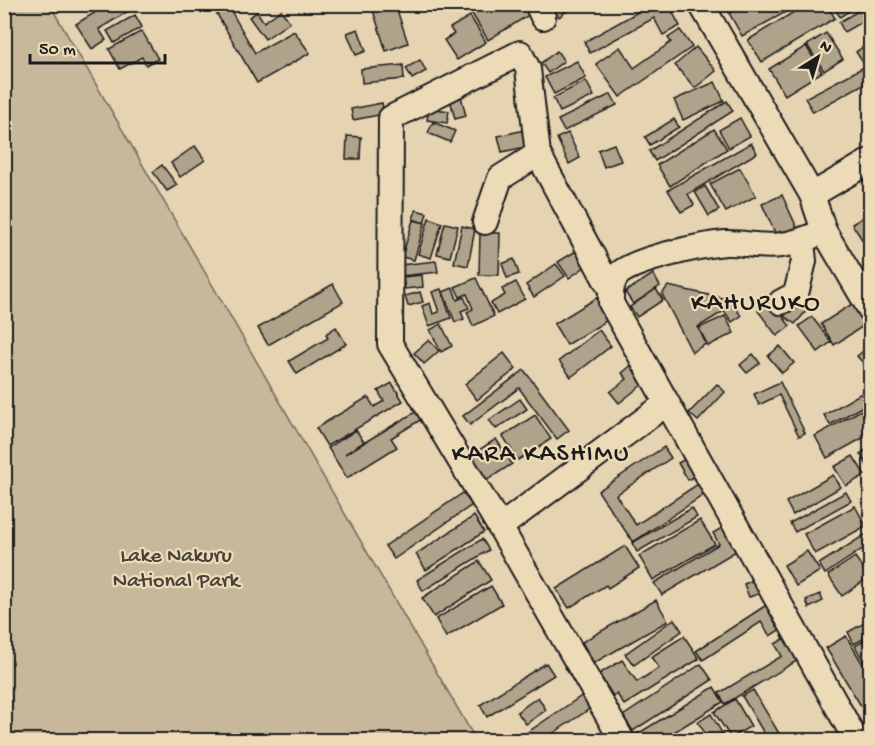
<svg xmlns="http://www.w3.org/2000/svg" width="875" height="745" font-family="'Gochi Hand',sans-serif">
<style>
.green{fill:#c7b89c;stroke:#726a5c;stroke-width:1.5}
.building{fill:#b0a38b;stroke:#1c1c1c;stroke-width:1.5}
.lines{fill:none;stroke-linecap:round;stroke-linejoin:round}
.minor-casing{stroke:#1c1c1c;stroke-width:28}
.minor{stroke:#eddbb8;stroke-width:24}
.labels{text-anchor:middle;stroke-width:4.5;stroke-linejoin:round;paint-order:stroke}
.park-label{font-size:22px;fill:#47433c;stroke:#eddbb8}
.quarter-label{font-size:26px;letter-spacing:1.5px;fill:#1c1c1c;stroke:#eddbb8}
</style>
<rect width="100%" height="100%" fill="#e5d3b2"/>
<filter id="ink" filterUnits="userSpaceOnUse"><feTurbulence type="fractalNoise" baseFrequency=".0167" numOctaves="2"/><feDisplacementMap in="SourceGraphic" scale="12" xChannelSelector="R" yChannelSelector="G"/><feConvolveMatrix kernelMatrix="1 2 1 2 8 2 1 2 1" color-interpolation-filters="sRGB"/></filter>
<g filter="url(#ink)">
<!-- green -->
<path class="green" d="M4,5H50L476,740H5Z"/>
<!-- building -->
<g class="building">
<path d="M109,4H129L132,9L99,29L106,40L92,49L76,24Z"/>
<path d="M211,4H227L255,53L294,31L310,53L257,83Z"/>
<path d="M371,4H395L408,43L386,51Z"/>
<path d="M466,4H534L537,10L488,40Z"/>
<path d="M550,4H566L569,9L559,17Z"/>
<path d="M652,4H668L680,26L663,35L654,18L590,53L584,42Z"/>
<path d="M745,4H796L797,6L742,36L729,13Z"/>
<path d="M807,4H826L835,18L762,62L748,40Z"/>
<path d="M832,4H860L840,17Z"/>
<path d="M870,4V17L844,32L839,22Z"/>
<path d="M281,10L290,22L265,39L249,17L257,12L264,22Z"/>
<path d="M135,15L142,27L114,43L107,31Z"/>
<path d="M470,16L486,42L457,60L444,40L454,34L450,28Z"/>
<path d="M358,29L366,51L356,55L347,33Z"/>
<path d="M680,30L692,47L620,97L596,64L620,47L634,68L671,42L668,38Z"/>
<path d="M142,31L158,59L146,65L142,57L120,69L109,49Z"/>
<path d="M826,33L843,59L824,71L807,45Z"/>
<path d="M870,42V73L856,52Z"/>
<path d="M806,46L822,72L785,95L769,69Z"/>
<path d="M696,47L716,71L695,88L675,65Z"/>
<path d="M557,51L564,61L548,73L541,63Z"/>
<path d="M420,60L426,71L412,79L406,68Z"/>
<path d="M577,61L586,78L554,94L545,77Z"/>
<path d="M403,65L404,79L362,83L361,69Z"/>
<path d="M862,68L869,81L813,112L805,98Z"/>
<path d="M586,81L594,96L560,112L553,98Z"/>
<path d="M715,82L724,101L683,120L674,100Z"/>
<path d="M459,88L466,116L455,119L448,91Z"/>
<path d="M611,94L617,105L564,131L558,120Z"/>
<path d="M727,101L733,111L655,161L649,151Z"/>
<path d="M382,103L384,114L353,120L351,109Z"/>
<path d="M429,108L449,111L447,123L427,120Z"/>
<path d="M740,118L750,136L729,148L719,130Z"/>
<path d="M674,119L679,127L650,145L645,137Z"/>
<path d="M433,122L455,131L450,142L428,133Z"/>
<path d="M714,129L727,149L670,186L657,165Z"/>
<path d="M525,130L529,146L502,152L498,136Z"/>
<path d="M568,133L580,158L569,164L557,138Z"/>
<path d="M347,136L361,137L360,159H346Z"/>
<path d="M751,143L757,153L688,194L694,205L681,212L668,190Z"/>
<path d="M614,144L621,161L604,167L598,150Z"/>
<path d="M195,146L205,160L180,177L171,163Z"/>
<path d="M162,165L177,185L167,191L153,172Z"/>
<path d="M740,168L756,196L726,212L710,184Z"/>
<path d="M705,186L719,210L709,216L695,192Z"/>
<path d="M782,195L798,230L778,239L762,204Z"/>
<path d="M416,210L427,213L424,223L413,219Z"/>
<path d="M870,213V249L869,250L852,224Z"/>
<path d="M429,218L442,223L431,258L418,254Z"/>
<path d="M413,220L425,223L414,260L402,257Z"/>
<path d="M445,223L458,226L450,257L437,254Z"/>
<path d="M462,226L475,229L468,266L454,263Z"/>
<path d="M480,233H500L499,275H479Z"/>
<path d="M576,251L586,266L569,278L558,262Z"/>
<path d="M514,259L519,274L507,278L502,264Z"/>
<path d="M436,261L438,272L401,276L400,265Z"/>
<path d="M556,264L565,276L534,297L526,285Z"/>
<path d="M653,274L660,286L633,304L625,292Z"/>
<path d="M422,275L423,287L405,289L403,277Z"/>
<path d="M476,278L494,316L473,326L467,312L473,309L467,294L460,297L455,287Z"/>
<path d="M516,282L525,299L497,314L491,303L505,295L502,289Z"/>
<path d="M333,284L343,302L268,345L258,328Z"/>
<path d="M668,286L731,300L741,316L732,322L724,311L698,327L706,344L692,352L662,294Z"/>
<path d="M453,288L457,300L464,297L469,308L461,311L464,319L455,322L443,292Z"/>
<path d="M441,289L451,318L429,326L422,306L430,303L433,314L439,312L432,292Z"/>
<path d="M656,289L663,300L637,317L630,307Z"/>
<path d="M420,292L423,302L408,306L405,296Z"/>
<path d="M598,297L611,318L567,345L554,324Z"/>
<path d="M797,300L808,309L795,324L784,316Z"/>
<path d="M771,301L790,326L777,336L758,311Z"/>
<path d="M855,302L868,323L834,345L821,324Z"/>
<path d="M725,316L734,333L708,346L699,328Z"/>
<path d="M812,317L831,342L818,352L799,326Z"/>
<path d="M441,324L452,346L441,352L430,330Z"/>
<path d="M336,327L346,344L297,374L289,361L328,338L326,334Z"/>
<path d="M599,330L611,346L571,377L559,361Z"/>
<path d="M429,340L439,351L424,364L414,353Z"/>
<path d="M780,346L794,363L782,373L768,356Z"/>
<path d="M867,348L870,359L864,364L857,356Z"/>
<path d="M504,353L516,369L477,400L465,384Z"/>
<path d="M753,354L760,363L747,373L740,365Z"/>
<path d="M633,364L647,381L619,403L610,392L627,379L622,373Z"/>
<path d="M524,370L569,430L557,439L519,388L470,425L463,416Z"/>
<path d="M780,382L805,433L799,436L779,395L759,405L754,394Z"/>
<path d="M392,383L403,401L327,446L316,428L368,397L374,407L384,401L378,391Z"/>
<path d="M717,384L725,392L698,421L689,413Z"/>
<path d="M870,388V402L830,425L824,415Z"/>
<path d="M520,399L527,409L496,429L489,420Z"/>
<path d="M870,405V434L827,458L815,436Z"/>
<path d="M417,411L422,419L391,438L397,447L347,478L328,448L356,430L364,442L345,454Z"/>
<path d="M535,415L551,439L518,460L503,436Z"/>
<path d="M496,439L512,464L484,482L468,457Z"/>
<path d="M664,447L671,458L616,495L636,525L704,480L711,490L633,542L598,491Z"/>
<path d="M870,447V470L860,454Z"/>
<path d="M853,456L865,475L846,486L834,467Z"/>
<path d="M689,457L699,474L688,480L678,463Z"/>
<path d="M833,475L841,487L793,515L786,502Z"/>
<path d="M846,492L851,501L795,532L790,523Z"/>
<path d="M463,493L472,505L394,559L385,546Z"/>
<path d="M855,506L866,526L815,554L804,534Z"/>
<path d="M692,508L697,517L637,552L632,543Z"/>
<path d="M474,516L484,532L426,570L416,554Z"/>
<path d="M700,520L715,544L653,580L639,556Z"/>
<path d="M729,524L743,547L662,595L654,583L719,544L713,533Z"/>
<path d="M866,534L870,544L825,574L819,564Z"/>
<path d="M482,539L489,550L423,591L417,580Z"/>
<path d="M625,546L639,568L608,588L606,585L569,608L556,589Z"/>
<path d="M807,551L820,571L796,586L784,565Z"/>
<path d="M855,557L869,577L842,596L828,575Z"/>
<path d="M479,561L491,580L434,617L422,598Z"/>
<path d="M759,578L764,592L749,597L744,584Z"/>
<path d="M491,586L502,604L446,637L436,619Z"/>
<path d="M820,594L823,601L809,608L806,600Z"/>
<path d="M656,600L668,621L594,663L582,642Z"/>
<path d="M771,602L787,625L770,636L761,622L703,660L696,651Z"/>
<path d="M674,619L682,631L634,665L625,654Z"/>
<path d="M870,620V635L854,644L848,632Z"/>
<path d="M792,634L805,656L725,704L719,693L782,656L775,644Z"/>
<path d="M684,636L699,659L624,705L617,694L613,696L599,674L622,660L637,682L659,668L651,657Z"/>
<path d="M846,636L870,676V700L861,706L826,648Z"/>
<path d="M870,637V672L855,646Z"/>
<path d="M546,663L554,675L487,717L480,705Z"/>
<path d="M701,664L712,680L633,731L623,716Z"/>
<path d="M714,687L723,702L661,740H637L634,736Z"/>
<path d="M753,690L783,740H768L742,696Z"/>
<path d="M583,695L591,708L543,740H516Z"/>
<path d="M538,697L546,710L526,724L517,712Z"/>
<path d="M735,699L751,726L731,738L714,712Z"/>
<path d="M711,714L726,740H709L698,722Z"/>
</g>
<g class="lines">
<defs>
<g id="minor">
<path d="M537,4L543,17"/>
<path d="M701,4L812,195L824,231L870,309"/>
<path d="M812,195L870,161"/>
<path d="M485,222L500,178L538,154"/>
<path d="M824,231C809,238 797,243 781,245C762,248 743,242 725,243C704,245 627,260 616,277C610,285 611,294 611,303L856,740"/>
<path d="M610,288L538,154L528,69L520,53L391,118L390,344L500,527L622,740"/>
<path d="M781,302L796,294L804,261L802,242"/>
<path d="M500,527L667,403"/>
</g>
</defs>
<!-- minor casing -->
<use href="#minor" class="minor-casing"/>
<!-- minor -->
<use href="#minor" class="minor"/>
</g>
</g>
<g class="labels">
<!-- park labels -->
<g class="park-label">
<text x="176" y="561">Lake Nakuru<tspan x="176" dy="25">National Park</tspan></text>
</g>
<!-- quarter labels -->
<g class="quarter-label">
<text x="756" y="309">KAHURUKO</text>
<text x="541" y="460">KARA KASHIMU</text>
</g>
</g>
<!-- margin -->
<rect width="875" height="745" fill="none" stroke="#eddbb8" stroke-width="24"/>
<rect x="12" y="12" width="851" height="721" fill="none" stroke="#1c1c1c" stroke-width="2" filter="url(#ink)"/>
<!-- north arrow -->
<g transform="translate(818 57) rotate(37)" stroke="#eddbb8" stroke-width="4.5" paint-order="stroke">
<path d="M0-4.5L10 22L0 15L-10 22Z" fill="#1c1c1c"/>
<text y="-9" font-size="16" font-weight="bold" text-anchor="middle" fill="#1c1c1c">N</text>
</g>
<!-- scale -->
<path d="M30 54v9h135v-9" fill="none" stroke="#1c1c1c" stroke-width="3"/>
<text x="39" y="54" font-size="18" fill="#1c1c1c" stroke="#eddbb8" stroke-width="4.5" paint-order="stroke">50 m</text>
</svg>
